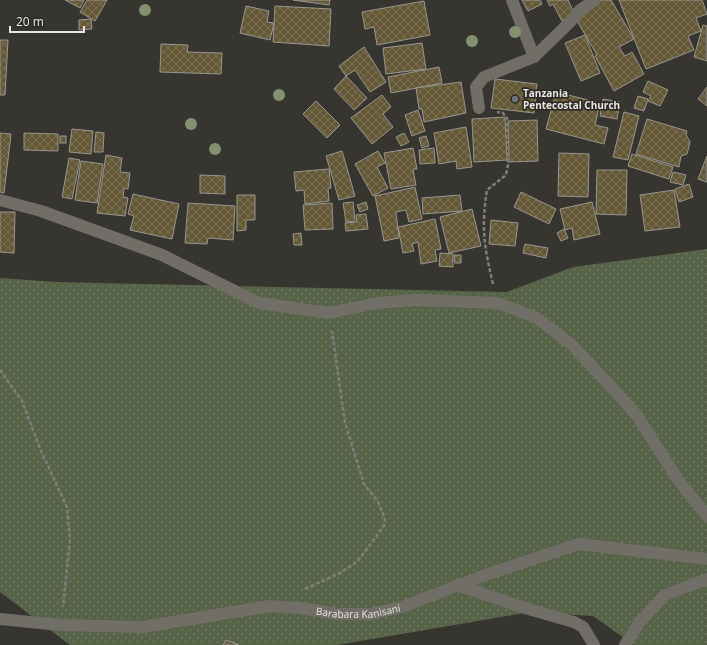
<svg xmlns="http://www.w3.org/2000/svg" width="707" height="645" font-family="'Open Sans',sans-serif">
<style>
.grass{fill:url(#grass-dots)}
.building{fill:url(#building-cross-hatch);stroke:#999790}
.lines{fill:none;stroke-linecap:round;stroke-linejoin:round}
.path{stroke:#807e7a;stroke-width:2.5;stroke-dasharray:4 2;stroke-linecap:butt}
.minor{stroke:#716e68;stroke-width:12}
.tree{fill:#839170}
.worship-dot{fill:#6b7280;stroke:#2d2b26;stroke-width:1.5}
.labels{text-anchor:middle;stroke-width:3.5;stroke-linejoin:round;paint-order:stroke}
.poi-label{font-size:10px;font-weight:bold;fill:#e8e7e3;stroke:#2d2b26;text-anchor:start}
.street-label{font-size:10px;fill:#e8e7e3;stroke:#2d2b26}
</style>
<defs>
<pattern id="grass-dots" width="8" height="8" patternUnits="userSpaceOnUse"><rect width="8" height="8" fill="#566347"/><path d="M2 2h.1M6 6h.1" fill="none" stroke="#6e7961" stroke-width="1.8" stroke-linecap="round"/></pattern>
<pattern id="building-cross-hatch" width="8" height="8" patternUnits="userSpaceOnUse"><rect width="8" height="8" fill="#645837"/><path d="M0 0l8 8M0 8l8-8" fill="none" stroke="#7a7054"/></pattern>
</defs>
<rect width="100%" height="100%" fill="#373530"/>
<!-- grass -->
<path class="grass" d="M707,249V645H634L593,616L530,612L337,645H70L0,592V278L56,282L507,292L573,267Z"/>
<!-- building -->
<g class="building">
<path d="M65,0H84L80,8Z"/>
<path d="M87,0H107L95,21L80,12Z"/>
<path d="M293,0H330L329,5Z"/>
<path d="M522,0H540L542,4L528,11Z"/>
<path d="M547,0H568L575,15L562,21L553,4L550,6Z"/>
<path d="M603,0H611L634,39L619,47L625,56L632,52L644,74L614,91L595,56L597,55L576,19L578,14Z"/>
<path d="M619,0H702L707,14L696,18L701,31L688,36L694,50L646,69Z"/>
<path d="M424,1L430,35L377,45L374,27L365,29L362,12Z"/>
<path d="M246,6L269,11L267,22L274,23L270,40L240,33Z"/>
<path d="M275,6L331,9L329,46L273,42Z"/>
<path d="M91,19L92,29L79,30V20Z"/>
<path d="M703,25L707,26V61L694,57Z"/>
<path d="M585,35L600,73L581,81L565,43Z"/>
<path d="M0,40H8L5,95H0Z"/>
<path d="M422,43L426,69L386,74L383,48Z"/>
<path d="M161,44L188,45L187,52L222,53L221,74L160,72Z"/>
<path d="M364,47L386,82L370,92L355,70L346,76L339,66Z"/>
<path d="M439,67L442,83L391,93L388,77Z"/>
<path d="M346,76L367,98L354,110L334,89Z"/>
<path d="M495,79L537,84L534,113L491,108Z"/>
<path d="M648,81L668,90L660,106L648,101L651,96L643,92Z"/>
<path d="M461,82L466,113L424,122L422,109H419L416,88Z"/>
<path d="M707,87V106L698,99Z"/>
<path d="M556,92L600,103L595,125L608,128L604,144L546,129Z"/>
<path d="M382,95L391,107L383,114L393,127L372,144L351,118Z"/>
<path d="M638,96L648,99L644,111L634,108Z"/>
<path d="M603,99L620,102L617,119L600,116Z"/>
<path d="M316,101L340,125L327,138L303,114Z"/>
<path d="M418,110L425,131L412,136L405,115Z"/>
<path d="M624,112L639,116L628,160L613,157Z"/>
<path d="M505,117L507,160L474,162L472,119Z"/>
<path d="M647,119L687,131L686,135L690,142L687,154L681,156L679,167L636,154Z"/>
<path d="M537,120L538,161L509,162L508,121Z"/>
<path d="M466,127L472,167L457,169L456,161L439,164L434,133Z"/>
<path d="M72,129L93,131L91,154L69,152Z"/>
<path d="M96,132L104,133L103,152H94Z"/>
<path d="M0,133L11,134L4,193L0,192Z"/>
<path d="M24,133L58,134V151L24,150Z"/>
<path d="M404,133L409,142L401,146L396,137Z"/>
<rect x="60" y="136" width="6" height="7"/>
<path d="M426,136L429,146L422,148L419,138Z"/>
<path d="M413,148L417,169H413L416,185L391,189L384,153Z"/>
<path d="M434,148L435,163L420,164L419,150Z"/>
<path d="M342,151L355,196L339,200L326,156Z"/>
<path d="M378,151L385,163L377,167L388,188L373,196L355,164Z"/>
<path d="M559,153L589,154L588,197L558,196Z"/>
<path d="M632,154L673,167L669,179L628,166Z"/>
<path d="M106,155L122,158L120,172L130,173L128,189L124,188L123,197L128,198L125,216L97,213Z"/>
<path d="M707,156V182L698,179Z"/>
<path d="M69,158L80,160L72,199L62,197Z"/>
<path d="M81,161L103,164L97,203L75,200Z"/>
<path d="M329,169L331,188H328L329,201L305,204L304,190L296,191L294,172Z"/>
<path d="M597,170H627L626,215L596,214Z"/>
<path d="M673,172L686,175L683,185L670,182Z"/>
<path d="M200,175L225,176V194L200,193Z"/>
<path d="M689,184L693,197L679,202L675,189Z"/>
<path d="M415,187L422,219L409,222L406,210L396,212L399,238L384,241L375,196Z"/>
<path d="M674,190L680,227L645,231L640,195Z"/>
<path d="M521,192L556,209L549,224L514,207Z"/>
<path d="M133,194L179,204L172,239L130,230L134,216L128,214Z"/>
<path d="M237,195H255V220H246V230L237,231Z"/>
<path d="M460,195L462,211L423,214L422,198Z"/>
<path d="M353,202L355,221L346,222L343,203Z"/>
<path d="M366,202L368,209L360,212L357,205Z"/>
<path d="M592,202L600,234L574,240L572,228L565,230L560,209Z"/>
<path d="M188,203L235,206L233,240L208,238L207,244L185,243Z"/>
<path d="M332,203L333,229L305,230L303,205Z"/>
<path d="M472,209L481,246L449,253L440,217Z"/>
<path d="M0,212H15L14,253L0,252Z"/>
<path d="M366,214L368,229L346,231L345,223L357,222L356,215Z"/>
<path d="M435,219L441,249L435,250L437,261L421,264L418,242L412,244L414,251L403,253L398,227Z"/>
<path d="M491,220L518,223L515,246L489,244Z"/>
<path d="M564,229L568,238L561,241L557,233Z"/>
<path d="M301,233L302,245H294L293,234Z"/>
<path d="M525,244L548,248L546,258L523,253Z"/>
<path d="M440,253L453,254V267L439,266Z"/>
<path d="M454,255H461V263H455Z"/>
<path d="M226,640L239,645H223Z"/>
</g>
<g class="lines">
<!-- path -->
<g class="path">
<path d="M493,284C484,246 481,228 487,190L506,175L508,165L507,118L503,113L497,112"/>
<path d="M0,370L22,401L41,451L67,507L70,540L63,607"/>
<path d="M305,589L340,573L357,562L384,526L385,519L378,502L364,484L345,423L332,331"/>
</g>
<!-- minor -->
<g class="minor">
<path d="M512,0L534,57"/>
<path d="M479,108L476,87L484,77L534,57L569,23L580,10L595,0"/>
<path d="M0,200L41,211L162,255L259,303L329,313L377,303L414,300L498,303L537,318L571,344L606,381L638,417L679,481L707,516"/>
<path d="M457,585L525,608L574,622L583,627L594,645"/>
<path id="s1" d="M0,619L60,625L143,627L270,606L299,608L338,614H371L402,607L488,574L579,544L707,559"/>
<path d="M625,645L639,623L665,595L707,579"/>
</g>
</g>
<!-- trees -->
<g class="tree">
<circle cx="145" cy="10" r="6"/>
<circle cx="515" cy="32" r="6"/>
<circle cx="472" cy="41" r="6"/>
<circle cx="279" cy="95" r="6"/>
<circle cx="191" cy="124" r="6"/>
<circle cx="215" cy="149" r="6"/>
</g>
<!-- markers -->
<circle class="worship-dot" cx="515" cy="99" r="4"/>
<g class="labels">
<!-- poi labels -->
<g class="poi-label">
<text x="523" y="97">Tanzania<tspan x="523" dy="12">Pentecostal Church</tspan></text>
</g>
<!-- street labels -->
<g class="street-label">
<text dy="4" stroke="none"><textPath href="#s1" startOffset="361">Barabara Kanisani</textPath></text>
</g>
</g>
<!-- scale -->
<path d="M10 26v6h74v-6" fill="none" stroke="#e8e7e3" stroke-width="2"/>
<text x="16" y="26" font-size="12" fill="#e8e7e3" stroke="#2d2b26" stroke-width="3" paint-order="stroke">20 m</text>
</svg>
